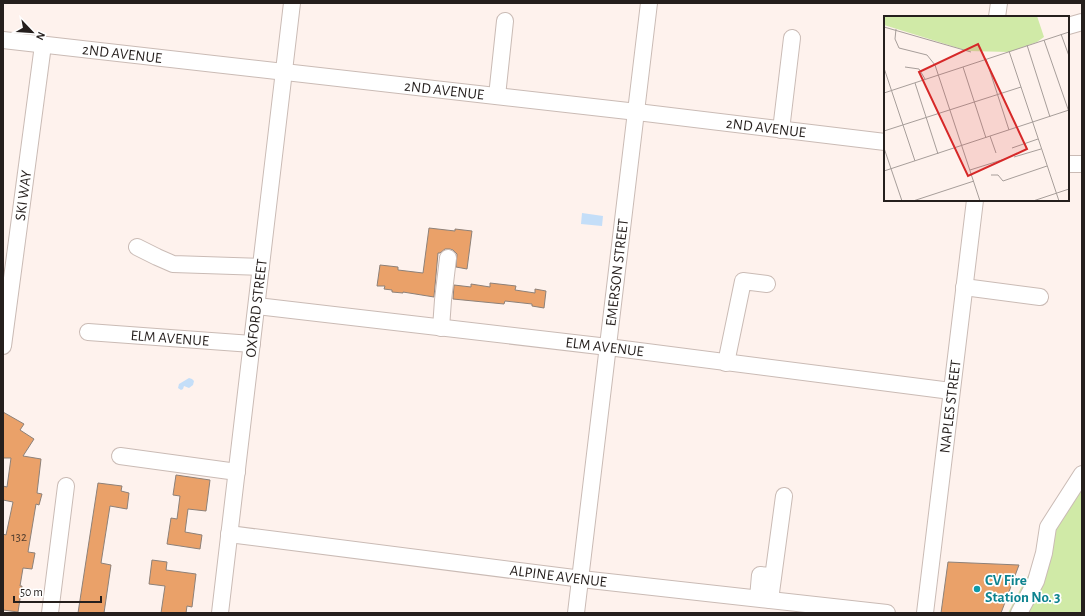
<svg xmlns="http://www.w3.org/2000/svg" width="1085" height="616" font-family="'Alegreya Sans',sans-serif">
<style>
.green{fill:#d0eaa7}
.water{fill:#c4def8}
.building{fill:#eaa169;stroke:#8d8179}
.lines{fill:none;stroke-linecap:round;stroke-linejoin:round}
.minor-casing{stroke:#cabbb5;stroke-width:18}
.minor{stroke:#fff;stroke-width:16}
.culture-dot{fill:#0f9aa8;stroke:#fff;stroke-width:1.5}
.labels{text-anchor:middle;stroke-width:3.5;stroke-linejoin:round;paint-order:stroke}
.number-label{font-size:13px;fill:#564030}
.street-label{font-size:15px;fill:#251f1d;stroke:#fff}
.culture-label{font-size:15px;font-weight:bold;fill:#0d838f;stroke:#fff;text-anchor:start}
.inset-road{fill:none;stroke:#a79e9a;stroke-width:1}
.view{fill:#d62828;fill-opacity:0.15;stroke:#d62828;stroke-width:2}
.inset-edge{fill:none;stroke:#251f1d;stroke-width:2}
</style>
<rect width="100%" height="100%" fill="#fef2ed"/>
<!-- green -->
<path class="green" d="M1082,485V613H1008L1022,586Z"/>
<!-- water -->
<g class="water">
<path d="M582,213L603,216L602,226L581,224Z"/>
<path d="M189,378L192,379L194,381L193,385L189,388L184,386L183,389L181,390L178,388L179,384Z"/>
</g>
<!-- building -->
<g class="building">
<path d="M429,228L455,231V229L472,231L467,269L456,267L457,254L453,250L450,249H445L440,253H438L434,297L403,292V293L392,292V290L384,289L385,286H377L380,265L398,267V270L423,273Z"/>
<path d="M490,283L516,286L515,290L535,293V289L546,291L544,308L532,306V304L505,301L504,304L453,299L454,285L471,287V284L490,287Z"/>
<path d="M3,412L24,424L20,430L34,439L23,456L41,459L37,493L42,494L39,505L36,504L28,552L35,553L32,569L23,568L20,586H22L18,612L3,610V534L6,535L13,502L3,500V486L7,487L11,458H3Z"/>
<path d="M176,475L210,480L206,511L188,509L185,532L202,535L200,549L167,544L171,518L177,519L180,496L173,495Z"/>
<path d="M98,483L122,486L121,491L129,493L127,509L110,506L101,563L111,565L104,613H78Z"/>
<path d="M152,560L167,562L166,570L196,574L192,607L187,606L186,613H161L165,586L149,584Z"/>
<path d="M948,562L1019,565L1001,613H941Z"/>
</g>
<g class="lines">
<defs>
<g id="minor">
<path d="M997,17L999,3"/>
<path d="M1068,26L1082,22"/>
<path id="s1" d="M3,40L637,112L885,142"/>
<path d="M497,96L505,21"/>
<path d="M781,130L792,38"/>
<path d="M1068,164H1082"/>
<path d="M137,247L157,257L173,264L261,267"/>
<path d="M964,287L1040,297"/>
<path id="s2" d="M257,306L608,347L951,391"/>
<path d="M441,328L443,300L448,258"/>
<path id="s3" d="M88,332L252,344"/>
<path id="s4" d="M3,346L43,45"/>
<path d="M726,363L743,281L767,284"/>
<path d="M120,456L237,472"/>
<path id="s5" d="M229,534L590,580L887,613"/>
<path d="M758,598L760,575L773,576"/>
<path d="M770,600L784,496"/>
<path d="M50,613L66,486"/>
<path id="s6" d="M220,613L292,3"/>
<path id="s7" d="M576,613L649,3"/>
<path id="s8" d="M925,613L975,200"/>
<path d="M1019,613L1036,581L1044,553L1048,527L1082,474"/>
</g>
</defs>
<!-- minor casing -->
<use href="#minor" class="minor-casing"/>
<!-- minor -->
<use href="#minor" class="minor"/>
</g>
<!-- markers -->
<circle class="culture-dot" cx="977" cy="589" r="4"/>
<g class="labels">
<!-- number labels -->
<g class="number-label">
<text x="19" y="541">132</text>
</g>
<!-- street labels -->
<g class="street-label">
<text dy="5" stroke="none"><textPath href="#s1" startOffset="120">2ND AVENUE</textPath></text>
<text dy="5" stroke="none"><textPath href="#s1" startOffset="444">2ND AVENUE</textPath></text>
<text dy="5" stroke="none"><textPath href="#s1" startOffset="768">2ND AVENUE</textPath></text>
<text dy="5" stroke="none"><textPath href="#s4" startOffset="152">SKI WAY</textPath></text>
<text dy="5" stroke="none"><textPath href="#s7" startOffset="343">EMERSON STREET</textPath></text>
<text dy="5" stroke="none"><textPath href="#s6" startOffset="307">OXFORD STREET</textPath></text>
<text dy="5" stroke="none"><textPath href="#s3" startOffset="82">ELM AVENUE</textPath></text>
<text dy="5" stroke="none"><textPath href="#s2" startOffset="350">ELM AVENUE</textPath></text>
<text dy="5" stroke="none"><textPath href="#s8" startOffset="208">NAPLES STREET</textPath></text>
<text dy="5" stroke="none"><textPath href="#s5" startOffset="332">ALPINE AVENUE</textPath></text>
</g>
<!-- culture labels -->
<g class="culture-label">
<text x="985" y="585">CV Fire<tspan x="985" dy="17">Station No. 3</tspan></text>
</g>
</g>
<!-- overview -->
<g transform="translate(884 16)">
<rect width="185" height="185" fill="#fef2ed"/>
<path d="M0,0H153L160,21L153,26L125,36L84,35L0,9Z" fill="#d0eaa7"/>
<path class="inset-road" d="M0,11L87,36M12,13L11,23L15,32L43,39L51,49L96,185M177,18L185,40M160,24L185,96M143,29L166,101M125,35L175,185M102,43L125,114M21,51L35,53L41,63M79,51L102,122M0,52L31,145M31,67L54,138M0,77L185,16M0,115L137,71M106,120L112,137M0,132L18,185M128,132L154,123M130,141L157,133M86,154L121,143M0,155L185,94M107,159H114L119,165L163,150M29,185L90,165M149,185L185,173"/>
<path class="view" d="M94,28L143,133L84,160L35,56Z"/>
<rect width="185" height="185" class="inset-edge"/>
</g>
<!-- border -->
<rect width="1085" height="616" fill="none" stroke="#251f1d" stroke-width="8"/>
<!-- north arrow -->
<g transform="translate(32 32) rotate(115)" stroke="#ffffff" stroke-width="3" paint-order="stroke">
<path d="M0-3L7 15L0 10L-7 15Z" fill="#251f1d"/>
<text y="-6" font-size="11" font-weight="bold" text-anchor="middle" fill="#251f1d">N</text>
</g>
<!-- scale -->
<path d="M14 596v6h87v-6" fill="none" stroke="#251f1d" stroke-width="2"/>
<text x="20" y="596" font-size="12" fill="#251f1d" stroke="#ffffff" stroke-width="3" paint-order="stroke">50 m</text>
</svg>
